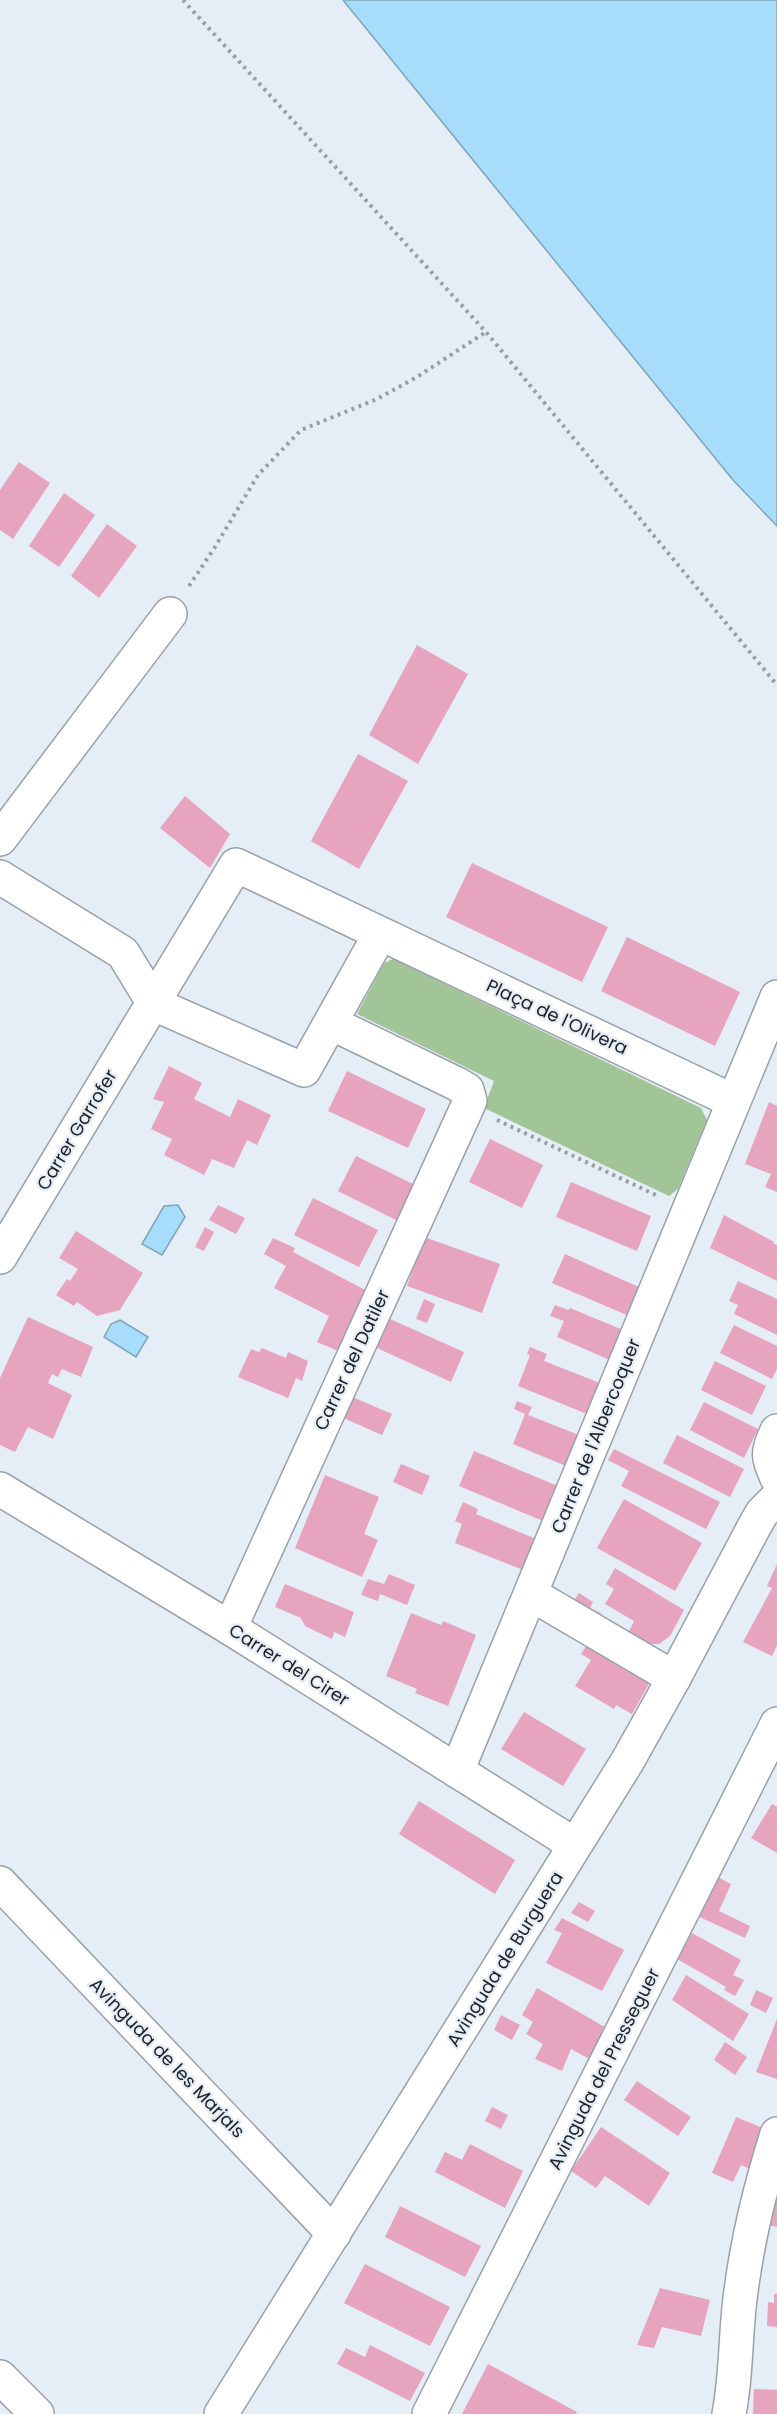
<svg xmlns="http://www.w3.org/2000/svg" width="777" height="2414" font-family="Poppins,sans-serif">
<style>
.green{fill:#a1c597}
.water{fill:#a7ddfa;stroke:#7ea5ba;stroke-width:1.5}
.building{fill:#e7a4be}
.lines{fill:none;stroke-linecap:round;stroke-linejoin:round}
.minor-casing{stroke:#9aa1a9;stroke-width:36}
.path{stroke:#989ea5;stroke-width:4;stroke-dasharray:3 4.5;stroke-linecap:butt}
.minor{stroke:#fff;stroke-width:33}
.labels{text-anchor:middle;stroke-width:4.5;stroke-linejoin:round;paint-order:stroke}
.street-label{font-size:18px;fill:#1f2125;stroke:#e5edf6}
</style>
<rect width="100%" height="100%" fill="#e5edf6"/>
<!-- green -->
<path class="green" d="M393,959L701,1108L707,1120L678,1189L669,1196L484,1108L494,1081L357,1014L384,963Z"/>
<!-- water -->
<g class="water">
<path d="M343,0H777V526L733,480Z"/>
<path d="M178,1205L185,1217L162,1255L142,1244L164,1206Z"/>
<path d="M120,1320L148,1337L136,1357L104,1337L111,1324Z"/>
</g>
<!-- building -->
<g class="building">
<path d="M19,462L50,483L13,539L0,530V490Z"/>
<path d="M64,493L95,515L59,567L29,546Z"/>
<path d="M107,524L137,546L99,598L71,576Z"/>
<path d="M417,645L468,674L418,764L369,735Z"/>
<path d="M358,754L408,781L359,869L311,841Z"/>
<path d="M185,796L230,834L210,868L160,828Z"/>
<path d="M472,863L608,927L582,982L446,917Z"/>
<path d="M627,937L740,992L715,1046L601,991Z"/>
<path d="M169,1066L202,1083L194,1099L230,1117L238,1099L271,1115L257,1145L247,1140L234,1168L212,1159L204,1175L164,1155L172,1139L151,1129L164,1102L153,1099Z"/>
<path d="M347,1071L426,1109L408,1148L328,1111Z"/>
<path d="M769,1102L777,1106V1192L765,1187L771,1174L745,1164Z"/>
<path d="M490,1139L543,1165L522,1208L469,1182Z"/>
<path d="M356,1156L415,1185L398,1221L338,1191Z"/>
<path d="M571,1182L651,1216L637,1251L556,1217Z"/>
<path d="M313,1198L378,1230L359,1267L294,1235Z"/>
<path d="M218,1205L245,1218L236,1234L209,1220Z"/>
<path d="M724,1215L774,1242L773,1243L777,1245V1281L710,1248Z"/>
<path d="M205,1227L214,1232L204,1251L195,1247Z"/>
<path d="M76,1231L143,1273L120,1310L97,1316L77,1302L74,1306L56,1295L67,1279L70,1281L78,1269L59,1258Z"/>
<path d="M424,1237L500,1264L482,1313L407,1286Z"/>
<path d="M273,1238L295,1248L293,1252L369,1292L341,1352L317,1342L329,1316L274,1288L286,1266L264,1254Z"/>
<path d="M565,1254L641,1288L629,1316L552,1283Z"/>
<path d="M738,1281L777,1299V1335L734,1314L738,1305L729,1301Z"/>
<path d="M424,1299L435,1304L427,1323L416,1319Z"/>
<path d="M555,1305L568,1310L570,1308L623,1330L610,1360L557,1337L564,1321L550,1316Z"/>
<path d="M28,1317L93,1347L81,1377L62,1369L58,1377L52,1374L48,1383L72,1395L53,1439L28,1427L15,1452L0,1445V1378Z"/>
<path d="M390,1319L464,1352L451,1382L377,1348Z"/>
<path d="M734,1325L777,1346V1369L772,1379L720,1353Z"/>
<path d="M530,1347L547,1354L544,1361L600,1383L587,1414L518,1386L530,1355L527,1354Z"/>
<path d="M262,1348L286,1358L288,1352L308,1361L302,1381L296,1378L288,1398L238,1377L251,1349L259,1352Z"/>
<path d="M715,1361L766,1386L752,1415L701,1390Z"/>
<path d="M350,1396L392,1414L382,1435L341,1417Z"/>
<path d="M517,1401L532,1407L528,1415L579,1435L566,1466L513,1444L525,1414L514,1409Z"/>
<path d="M704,1402L758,1429L744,1458L690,1430Z"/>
<path d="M677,1435L744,1469L730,1497L663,1463Z"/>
<path d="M614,1449L720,1502L706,1529L621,1486L629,1471L608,1460Z"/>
<path d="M474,1451L558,1486L543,1521L459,1486Z"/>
<path d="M401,1464L430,1476L422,1495L393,1482Z"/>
<path d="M325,1475L379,1497L364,1534L378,1540L362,1577L295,1548Z"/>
<path d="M624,1499L702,1543L675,1591L597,1548Z"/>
<path d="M463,1502L478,1509L476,1514L536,1539L523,1570L455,1543L462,1524L455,1521Z"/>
<path d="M777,1564V1645L772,1656L743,1642L772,1588L767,1586Z"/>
<path d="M615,1568L684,1610L670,1636L659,1644H642L627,1635L634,1621L605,1604L614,1589L606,1584Z"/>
<path d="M389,1574L415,1585L407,1605L380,1594L378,1601L361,1595L368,1579L384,1584Z"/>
<path d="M285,1584L354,1612L345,1637L334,1632L332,1639L305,1626L301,1618L275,1607Z"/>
<path d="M579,1593L593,1602L590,1608L601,1613L597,1620L571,1605Z"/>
<path d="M411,1613L441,1625L443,1621L476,1635L448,1706L415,1693L417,1689L386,1676Z"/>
<path d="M588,1643L651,1680L632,1714L616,1705L614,1709L575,1686L591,1660L581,1654Z"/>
<path d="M524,1712L586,1749L563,1786L501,1749Z"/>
<path d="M419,1801L515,1860L495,1894L399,1834Z"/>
<path d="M772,1804L777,1807V1853L751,1838Z"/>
<path d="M712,1874L731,1884L719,1911L750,1926L745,1938L693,1914Z"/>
<path d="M579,1902L595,1911L588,1922L571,1913Z"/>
<path d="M562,1918L624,1950L602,1991L546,1963L562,1933L554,1930Z"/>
<path d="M692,1933L741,1960L733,1975L744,1980L735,1996L724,1990L726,1987L677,1959Z"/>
<path d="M686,1975L749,2014L733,2041L672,2000Z"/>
<path d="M537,1988L610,2030L593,2061L571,2049L562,2071L535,2059L543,2044L526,2034L533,2022L522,2015Z"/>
<path d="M756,1990L773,1998L766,2013L750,2005Z"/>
<path d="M501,2015L520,2025L512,2040L494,2030Z"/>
<path d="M777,2019V2079L756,2072Z"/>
<path d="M725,2042L747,2057L735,2075L714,2060Z"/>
<path d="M637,2081L691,2117L678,2136L624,2100Z"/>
<path d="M492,2107L508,2115L501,2129L485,2121Z"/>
<path d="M736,2117L768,2130L754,2171L741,2165L733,2182L712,2173Z"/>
<path d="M601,2127L670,2173L649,2206L605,2176L596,2188L571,2171Z"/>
<path d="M470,2144L523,2171L505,2208L435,2172L445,2152L462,2160Z"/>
<path d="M777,2177V2227L760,2223Z"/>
<path d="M400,2206L481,2246L465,2277L385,2237Z"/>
<path d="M365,2264L450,2307L430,2346L344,2303Z"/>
<path d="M660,2288L710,2300L701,2336L662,2327L654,2348L637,2345Z"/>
<path d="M774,2294H777V2327L767,2326L768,2302L774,2303Z"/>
<path d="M370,2345L425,2373L410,2401L337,2364L346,2348L365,2357Z"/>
<path d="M488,2364L577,2412L576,2414H462Z"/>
<path d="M754,2389L777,2390V2414H753Z"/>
</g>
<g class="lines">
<defs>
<g id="minor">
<path d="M0,839L170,614"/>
<path d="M0,877L123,953L154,1004"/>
<path d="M154,1004L304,1070L380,934"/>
<path d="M0,1257L236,865L733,1101"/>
<path d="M777,1431C766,1453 768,1457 777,1478"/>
<path d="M0,1489L230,1628L575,1845"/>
<path d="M531,1594L674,1678"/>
<path d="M230,1628L470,1101L467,1090L457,1084L331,1023"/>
<path d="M457,1771L777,997"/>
<path d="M0,1883L334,2234"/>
<path d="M0,2377L37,2414"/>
<path d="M221,2414L627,1762L674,1678L754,1527L762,1513L777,1498"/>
<path d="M429,2414L777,1724"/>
<path d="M729,2414C737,2373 735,2332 741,2291C748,2237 761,2185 777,2134"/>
</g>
</defs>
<!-- minor casing -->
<use href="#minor" class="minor-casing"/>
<!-- path -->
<g class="path">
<path d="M183,0L486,332L777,685"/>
<path d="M189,586L215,547L258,475L301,430L377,399L417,377L486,332"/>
<path d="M497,1120L658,1196"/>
</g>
<!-- minor -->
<use href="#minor" class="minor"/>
</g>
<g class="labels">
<!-- street labels -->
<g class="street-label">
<text transform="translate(557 1017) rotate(25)" y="6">Plaça de l'Olivera</text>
<text transform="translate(77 1130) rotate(-59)" y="6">Carrer Garrofer</text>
<text transform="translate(352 1360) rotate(-65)" y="6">Carrer del Datiler</text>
<text transform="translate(596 1436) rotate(-68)" y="6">Carrer de l'Albercoquer</text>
<text transform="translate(289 1665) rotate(32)" y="6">Carrer del Cirer</text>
<text transform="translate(505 1959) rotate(-58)" y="6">Avinguda de Burguera</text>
<text transform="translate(167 2058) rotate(46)" y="6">Avinguda de les Marjals</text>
<text transform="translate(604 2069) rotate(-63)" y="6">Avinguda del Presseguer</text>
</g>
</g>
</svg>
